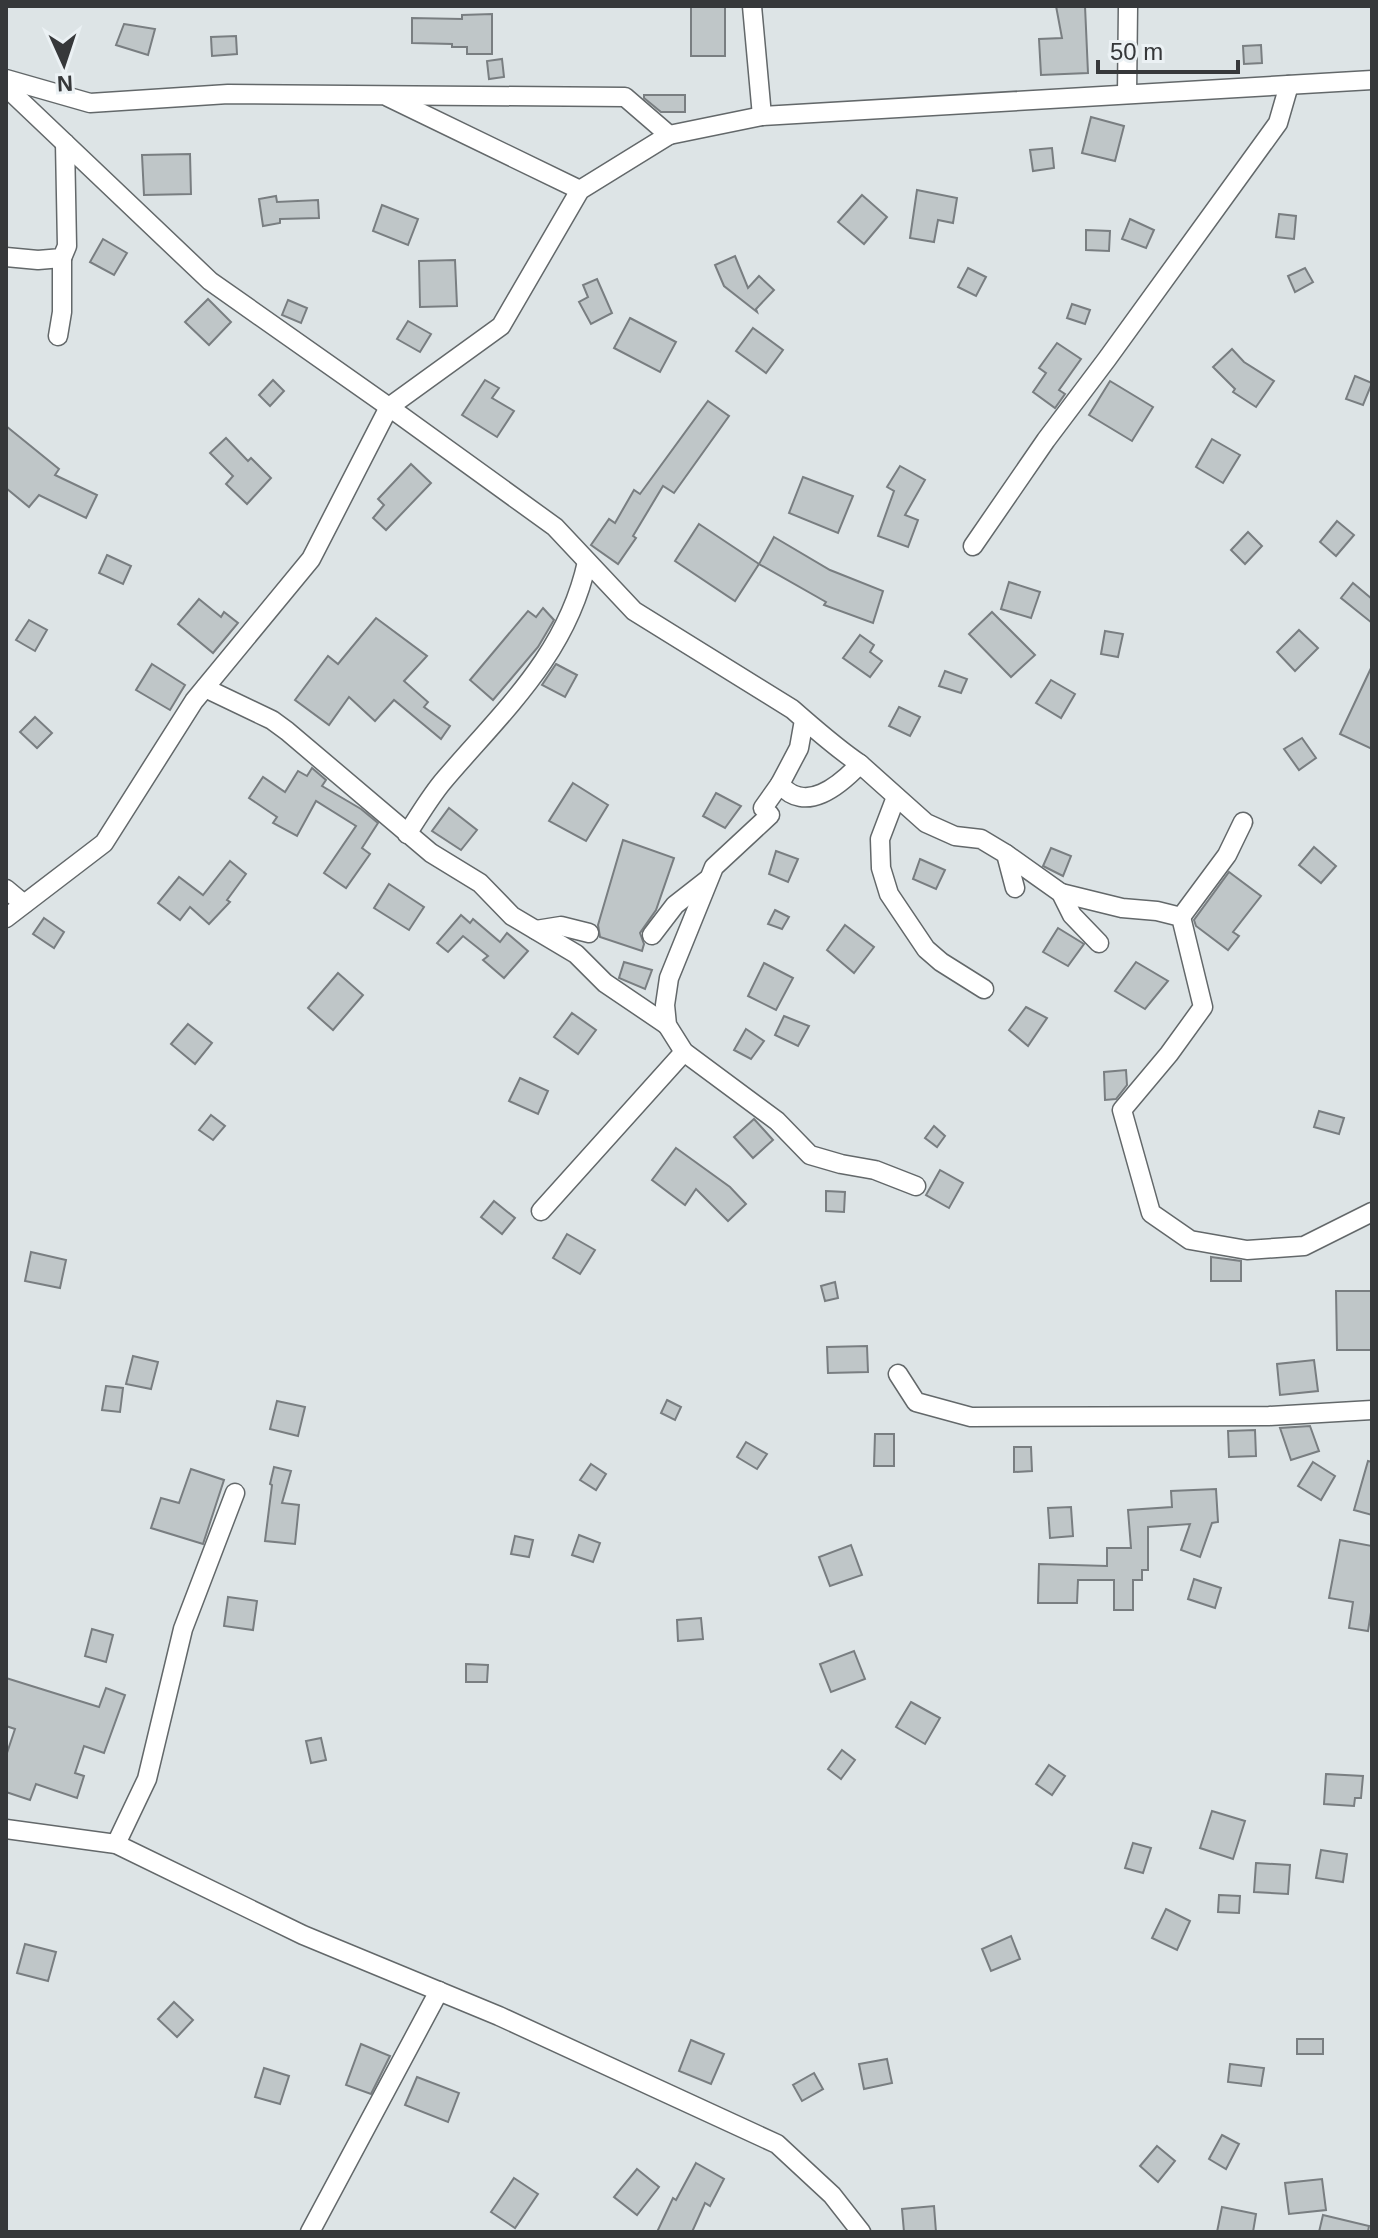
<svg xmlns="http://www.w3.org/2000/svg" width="1378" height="2238" font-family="Arial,sans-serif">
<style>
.building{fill:#bfc6c8;stroke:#797e81;stroke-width:2}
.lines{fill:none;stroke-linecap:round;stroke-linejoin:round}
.street-casing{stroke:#63686a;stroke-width:21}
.street{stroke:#fff;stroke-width:18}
</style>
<rect width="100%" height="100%" fill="#dde4e6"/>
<!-- building -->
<g class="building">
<rect x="691" y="6" width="34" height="50"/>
<path d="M1056,6H1085L1088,73L1041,75L1039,39L1062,38Z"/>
<path d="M492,14V54H467V47H452V44L412,43V18L462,19V15Z"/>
<path d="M124,24L155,29L148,55L116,45Z"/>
<path d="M236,36L237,54L212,56L211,37Z"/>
<path d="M1261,45L1262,63L1244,64L1243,46Z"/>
<path d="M502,59L504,77L489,79L487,61Z"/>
<path d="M644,95H685V112H661L644,98Z"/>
<path d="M1091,117L1124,126L1115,161L1082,153Z"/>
<path d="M1052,148L1054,168L1033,171L1030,150Z"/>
<path d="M190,154L191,194L144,195L142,155Z"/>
<path d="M917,190L957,198L953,223L938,220L934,242L910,238Z"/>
<path d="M862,195L887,217L864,244L838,222Z"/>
<path d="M276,196L277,202L318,200L319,218L280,219V223L263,226L259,199Z"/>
<path d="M382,205L418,219L408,245L373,231Z"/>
<path d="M1279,214L1296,216L1294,239L1276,237Z"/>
<path d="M1130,219L1154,230L1146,248L1122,239Z"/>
<path d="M1086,230L1110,231L1109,251L1086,250Z"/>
<path d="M103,239L127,253L114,275L90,262Z"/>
<path d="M735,256L748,288L759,276L774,290L756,309L757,312L724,286L715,265Z"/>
<path d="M455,260L457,306L420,307L419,261Z"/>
<path d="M968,268L986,277L976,296L958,287Z"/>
<path d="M1305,268L1313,282L1295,292L1288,276Z"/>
<path d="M597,279L612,313L591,324L579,302L588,297L583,285Z"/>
<path d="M208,299L231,322L209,345L185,322Z"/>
<path d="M288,300L307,308L301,323L282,315Z"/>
<path d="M1072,304L1090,310L1085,324L1067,318Z"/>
<path d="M630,318L676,342L660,372L614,348Z"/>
<path d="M408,321L431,334L420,352L397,339Z"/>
<path d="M753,328L783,350L766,373L736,351Z"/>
<path d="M1057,343L1081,359L1059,390L1065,394L1055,408L1033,392L1046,373L1039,368Z"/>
<path d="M1232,349L1244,362L1274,381L1256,407L1233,392L1235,389L1213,367Z"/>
<path d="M1355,376L1372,383L1363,405L1346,399Z"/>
<path d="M273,380L284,391L270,406L259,395Z"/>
<path d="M485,380L499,388L492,398L514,411L497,437L462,415Z"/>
<path d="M1110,381L1153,407L1132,441L1089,415Z"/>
<path d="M708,401L729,416L674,493L663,486L633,536L636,538L618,564L591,545L609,519L615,523L634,490L640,494Z"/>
<path d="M6,426L59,469L55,475L97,495L86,518L39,495L29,507L6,488Z"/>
<path d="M226,438L248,461L251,458L271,478L247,504L226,484L233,476L210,453Z"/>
<path d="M1212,439L1240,455L1223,483L1196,467Z"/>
<path d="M411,464L431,483L386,530L373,518L384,505L378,499Z"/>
<path d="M900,466L925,480L905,515L918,520L908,547L878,536L894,491L887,487Z"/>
<path d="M803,477L853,496L838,533L789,513Z"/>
<path d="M1337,521L1354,535L1336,556L1320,542Z"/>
<path d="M699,524L759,564L735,601L675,561Z"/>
<path d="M1248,532L1262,546L1245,564L1231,550Z"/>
<path d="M774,537L830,570L883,591L873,623L824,605L826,602L759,564Z"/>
<path d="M107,555L131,566L123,584L99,573Z"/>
<path d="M1009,582L1040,592L1031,618L1001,609Z"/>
<path d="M1353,583L1372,599V623L1341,598Z"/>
<path d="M199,599L221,617L224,612L238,623L213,653L178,624Z"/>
<path d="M543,608L554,620L538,647L493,700L470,680L528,611L536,617Z"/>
<path d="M992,612L1035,655L1011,677L969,634Z"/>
<path d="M376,618L427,656L404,681L428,702L424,707L450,726L441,739L394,700L375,721L349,697L329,725L295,700L328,656L338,664Z"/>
<path d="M29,620L47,630L35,651L16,640Z"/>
<path d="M1299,630L1318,648L1295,671L1277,652Z"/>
<path d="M1105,631L1123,634L1118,657L1101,654Z"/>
<path d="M860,635L874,645L870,652L882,661L870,677L843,658Z"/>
<path d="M152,664L185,685L170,710L136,690Z"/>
<path d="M556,664L577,675L565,697L542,685Z"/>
<path d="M1372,666V749L1340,734Z"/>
<path d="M945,671L967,679L961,693L939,686Z"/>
<path d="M1051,680L1075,694L1061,718L1036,703Z"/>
<path d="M899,707L920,717L910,736L889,726Z"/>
<path d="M35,717L52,733L37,748L20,732Z"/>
<path d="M1302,738L1316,758L1299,770L1284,749Z"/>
<path d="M312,768L326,780L322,786L361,809L378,823L362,848L370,854L346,888L324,873L356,826L316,801L297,836L273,823L277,817L249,798L263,777L285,792L298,771L307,776Z"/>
<path d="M573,783L608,805L586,841L549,821Z"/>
<path d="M716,793L741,806L725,828L703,816Z"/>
<path d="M449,808L477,830L461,850L432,831Z"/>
<path d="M623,840L674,858L656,910L640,933L644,944L642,951L600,937L598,925Z"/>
<path d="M1314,847L1336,866L1321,883L1299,865Z"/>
<path d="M1051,848L1071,856L1063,876L1043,866Z"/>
<path d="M776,851L798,859L788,882L769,874Z"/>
<path d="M920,859L945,870L936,889L913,879Z"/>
<path d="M230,861L246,874L227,900L230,902L209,924L190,907L180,920L158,903L179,877L203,895Z"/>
<path d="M1229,872L1261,896L1233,932L1239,936L1228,950L1196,926L1194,920Z"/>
<path d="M389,884L424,907L409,930L374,908Z"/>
<path d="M775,910L789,917L782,929L768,924Z"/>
<path d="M461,915L470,923L473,919L500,942L507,933L528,951L504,978L483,960L488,956L463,936L448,952L437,943Z"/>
<path d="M44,918L64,932L54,948L33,934Z"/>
<path d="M845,925L874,947L854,973L827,950Z"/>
<path d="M1058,928L1084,944L1068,966L1043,952Z"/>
<path d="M624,962L652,970L645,989L619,978Z"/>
<path d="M1136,962L1168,981L1145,1009L1115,991Z"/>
<path d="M764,963L793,978L776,1010L748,996Z"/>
<path d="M338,973L363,995L333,1030L308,1008Z"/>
<path d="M1026,1007L1047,1018L1028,1046L1009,1030Z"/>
<path d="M572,1013L596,1030L578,1054L554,1037Z"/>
<path d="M784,1016L809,1026L798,1046L775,1035Z"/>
<path d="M188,1024L212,1043L195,1064L171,1044Z"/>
<path d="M746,1029L764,1041L751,1059L734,1050Z"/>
<path d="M1126,1070L1127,1085L1116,1099L1105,1100L1104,1072Z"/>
<path d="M520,1078L548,1091L538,1114L509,1101Z"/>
<path d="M1319,1111L1344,1118L1339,1134L1314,1127Z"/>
<path d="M211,1115L225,1126L213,1140L199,1130Z"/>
<path d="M754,1119L773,1140L753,1158L734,1137Z"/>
<path d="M934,1126L945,1136L937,1147L925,1138Z"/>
<path d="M676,1148L730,1187L746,1204L728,1221L696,1189L685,1205L652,1180Z"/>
<path d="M940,1170L963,1183L949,1208L926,1195Z"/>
<path d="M826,1191L845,1192L844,1212L826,1211Z"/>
<path d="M494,1201L515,1218L502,1234L481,1217Z"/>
<path d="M567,1234L595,1250L580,1274L553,1258Z"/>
<path d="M31,1252L66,1260L60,1288L25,1281Z"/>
<path d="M1211,1257L1241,1261V1281H1211Z"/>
<path d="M835,1282L838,1298L825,1301L821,1286Z"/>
<path d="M1336,1291H1372V1350H1337Z"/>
<path d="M867,1346L868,1372L828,1373L827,1347Z"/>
<path d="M133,1356L158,1362L151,1389L126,1384Z"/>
<path d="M1314,1360L1318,1391L1280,1395L1277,1364Z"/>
<path d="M106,1386L123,1388L120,1412L102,1410Z"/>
<path d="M667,1400L681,1407L675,1420L661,1413Z"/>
<path d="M277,1401L305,1407L298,1436L270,1429Z"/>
<path d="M1310,1426L1319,1451L1291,1460L1280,1428Z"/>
<path d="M1255,1430L1256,1456L1229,1457L1228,1431Z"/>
<path d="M875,1434H894V1466H874Z"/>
<path d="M746,1442L767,1454L757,1469L737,1457Z"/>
<path d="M1014,1447H1031L1032,1471L1014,1472Z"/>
<path d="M1368,1461L1372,1462V1515L1354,1510Z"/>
<path d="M1313,1462L1335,1476L1321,1500L1298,1486Z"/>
<path d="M591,1464L606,1474L596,1490L580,1480Z"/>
<path d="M274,1467L291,1471L282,1503L299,1505L295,1544L265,1541L272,1485L270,1484Z"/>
<path d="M191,1469L224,1480L203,1544L151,1528L161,1498L179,1503Z"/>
<path d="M1216,1489L1218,1522L1212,1523L1200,1557L1181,1550L1190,1524L1148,1527V1570H1142V1580H1133V1610H1114V1580H1078L1077,1603H1038L1039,1564L1107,1566V1548H1131L1128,1510L1172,1507L1171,1491Z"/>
<path d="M1071,1507L1073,1536L1050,1538L1048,1508Z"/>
<path d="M579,1535L600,1543L593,1562L572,1555Z"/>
<path d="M515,1536L533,1540L529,1557L511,1554Z"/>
<path d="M1340,1540L1372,1546V1606L1368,1631L1349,1628L1353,1602L1329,1598Z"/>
<path d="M851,1545L862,1575L830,1586L819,1557Z"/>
<path d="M1194,1579L1221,1588L1215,1608L1188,1599Z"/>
<path d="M228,1597L257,1601L253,1630L224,1626Z"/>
<path d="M701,1618L703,1639L678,1641L677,1620Z"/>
<path d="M92,1629L113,1635L106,1662L85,1656Z"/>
<path d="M854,1651L865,1679L831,1692L820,1664Z"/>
<path d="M466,1664L488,1665L487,1682H466Z"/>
<path d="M6,1678L99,1707L106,1688L125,1695L104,1753L84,1746L75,1773L84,1776L77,1798L36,1784L30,1800L6,1792V1756L15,1729L6,1726Z"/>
<path d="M911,1702L940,1718L925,1744L896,1727Z"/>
<path d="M321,1738L326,1760L311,1763L306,1741Z"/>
<path d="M842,1750L855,1760L841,1779L828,1769Z"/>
<path d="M1049,1765L1065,1776L1052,1795L1036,1784Z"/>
<path d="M1326,1774L1363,1776L1361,1798H1355L1354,1806L1324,1804Z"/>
<path d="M1212,1811L1245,1821L1233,1859L1200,1848Z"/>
<path d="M1133,1843L1151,1848L1143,1873L1125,1868Z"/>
<path d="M1321,1850L1347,1854L1343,1882L1316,1878Z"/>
<path d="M1256,1863L1290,1865L1288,1894L1254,1892Z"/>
<path d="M1219,1895L1240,1896L1239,1913L1218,1912Z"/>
<path d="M1166,1909L1190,1921L1177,1950L1152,1938Z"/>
<path d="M1011,1936L1020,1959L991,1971L982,1949Z"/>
<path d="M25,1944L56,1952L48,1981L17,1973Z"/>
<path d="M174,2002L193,2020L177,2037L158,2019Z"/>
<rect x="1297" y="2039" width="26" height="15"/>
<path d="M691,2040L724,2054L711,2084L679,2071Z"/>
<path d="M361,2044L390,2056L371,2094L346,2085Z"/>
<path d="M887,2059L892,2083L864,2089L859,2064Z"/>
<path d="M1230,2064L1264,2068L1261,2086L1228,2082Z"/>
<path d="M264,2068L289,2076L280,2104L255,2097Z"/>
<path d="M814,2073L823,2089L802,2101L793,2085Z"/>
<path d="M417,2077L459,2093L448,2122L405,2105Z"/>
<path d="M1222,2135L1239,2144L1226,2169L1209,2159Z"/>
<path d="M1157,2146L1175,2161L1158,2182L1140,2166Z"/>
<path d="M696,2163L724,2179L710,2206L705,2203L692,2232H657L673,2198L676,2200Z"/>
<path d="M637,2169L659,2187L637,2215L614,2197Z"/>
<path d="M514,2178L538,2194L515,2228L491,2212Z"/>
<path d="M1322,2179L1326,2210L1289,2214L1285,2183Z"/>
<path d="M934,2206L936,2232H904L902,2209Z"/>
<path d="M1222,2207L1256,2214L1253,2232H1217Z"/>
<path d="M1323,2215L1369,2226L1368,2232H1319Z"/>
</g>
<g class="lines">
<defs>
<g id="street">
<path d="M752,6L762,116"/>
<path d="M6,79L90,103L228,94L625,97L669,135L762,116L1372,80"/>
<path d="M6,87L210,281L389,407L555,527L634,611L792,709C814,728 836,748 860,764C840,785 805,815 780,784L799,748L804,720"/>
<path d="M1127,94L1128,6"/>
<path d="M388,97L580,190"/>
<path d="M6,257L38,260L62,258L67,246L65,143"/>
<path d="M58,336L62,312V258"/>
<path d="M973,546L1046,440L1107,359L1278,123L1289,85"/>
<path d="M205,688L272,720L287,731L431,853L480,883L512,916L576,954L605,983L667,1025"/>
<path d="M860,764L926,823L955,836L981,839L1006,854L1015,888"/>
<path d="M780,784L763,808L770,815L714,867L669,978L665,1005L667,1025L684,1052L777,1121L810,1155L841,1164L875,1170L916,1186"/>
<path d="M896,797L880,839L881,868L889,894L926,949L941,962L984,989"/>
<path d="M407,834C419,816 431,795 445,779C504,710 567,654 587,562"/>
<path d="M1006,854L1061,893L1072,915L1099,943"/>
<path d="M6,889L24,904"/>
<path d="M1061,893L1122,908L1157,911L1181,917L1203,1007L1169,1054L1122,1110L1151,1213L1190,1240L1247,1250L1304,1246L1372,1212"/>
<path d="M1181,917L1227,855L1243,822"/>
<path d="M6,918L104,843L194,701L311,559L389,407L501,326L580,190L669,135"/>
<path d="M536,930L561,926L589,933"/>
<path d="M652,935L675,905L707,880"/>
<path d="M541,1211L684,1052"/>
<path d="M898,1374L916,1402L971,1417L1269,1416L1372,1410"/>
<path d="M6,1829L116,1844L303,1935L499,2016L777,2144L832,2195L861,2232"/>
<path d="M116,1844L147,1779L183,1629L235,1493"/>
<path d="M310,2232L439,1991"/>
</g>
</defs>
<!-- street casing -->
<use href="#street" class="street-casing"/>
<!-- street -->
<use href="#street" class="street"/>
</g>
<!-- border -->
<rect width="1378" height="2238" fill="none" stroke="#36383a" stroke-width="16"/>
<!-- north arrow -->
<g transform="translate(64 64) rotate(177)" stroke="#ebf1f4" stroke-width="6" paint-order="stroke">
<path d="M0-6L14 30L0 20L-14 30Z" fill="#36383a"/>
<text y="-12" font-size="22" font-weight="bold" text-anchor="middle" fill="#36383a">N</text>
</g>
<!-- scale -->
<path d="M1098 60v12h140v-12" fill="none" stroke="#36383a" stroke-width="4"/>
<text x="1110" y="60" font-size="24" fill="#36383a" stroke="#ebf1f4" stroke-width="6" paint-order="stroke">50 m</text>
</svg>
